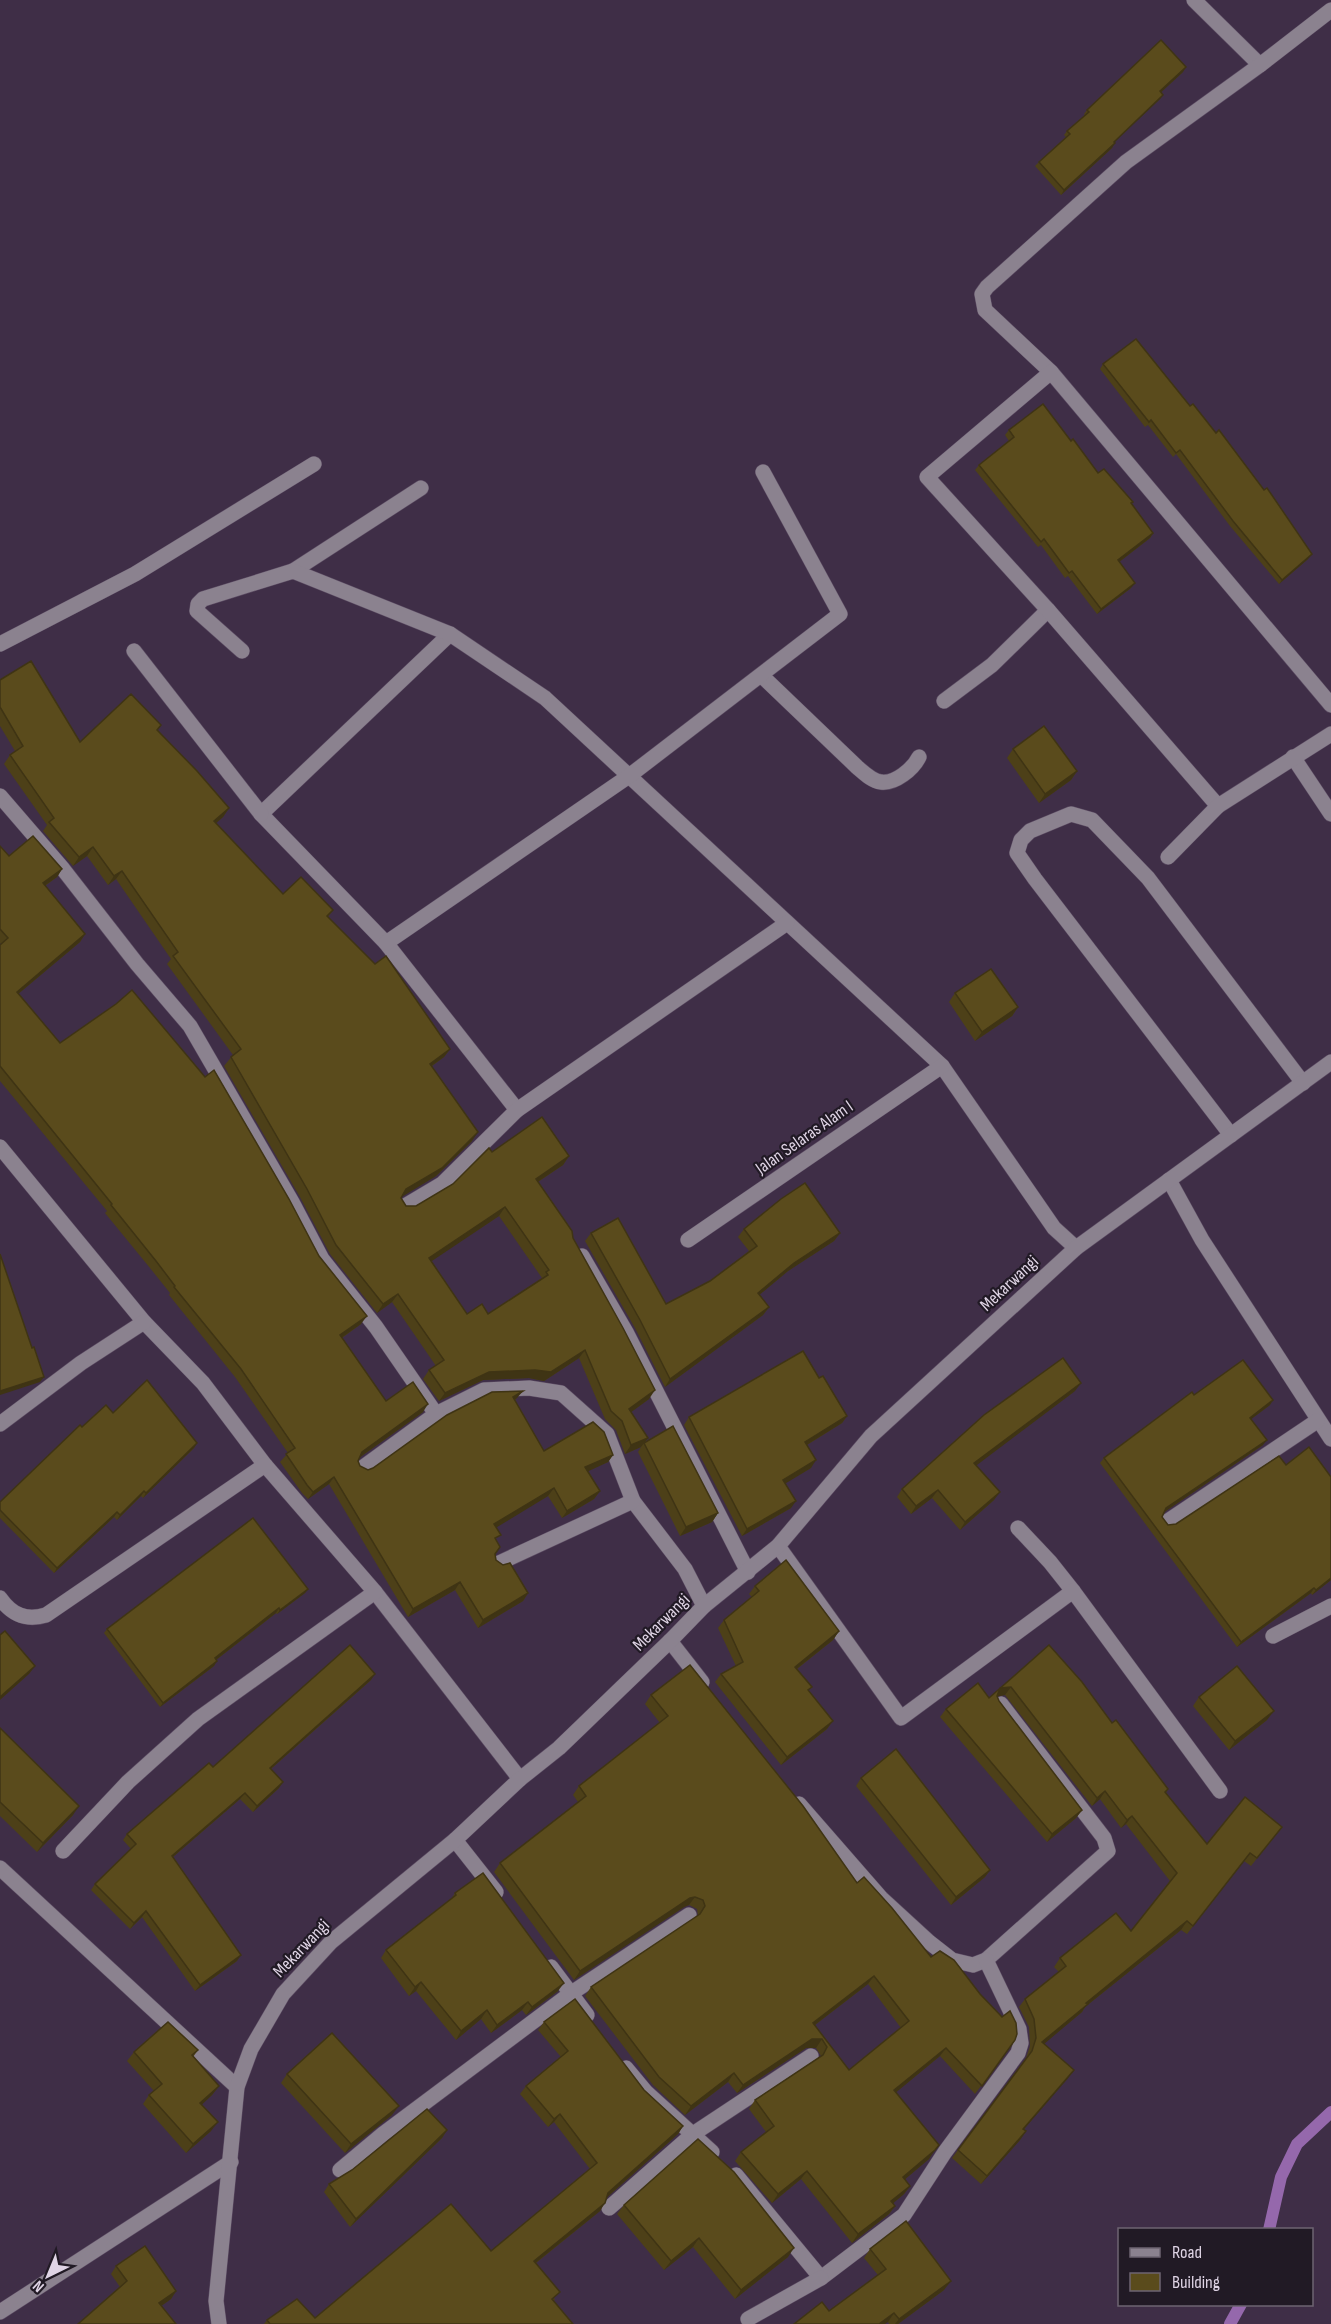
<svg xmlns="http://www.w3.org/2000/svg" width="1331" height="2324" font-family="'Sofia Sans Condensed',sans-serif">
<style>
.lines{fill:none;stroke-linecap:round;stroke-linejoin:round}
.stream{stroke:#9568ac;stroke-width:12}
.minor-casing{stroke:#5c4c63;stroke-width:16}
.minor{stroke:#8b828f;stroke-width:15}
.wall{fill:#4d4018;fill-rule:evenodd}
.shaded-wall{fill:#3f3414}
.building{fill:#5a4b1c;stroke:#3f3414;stroke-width:1.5;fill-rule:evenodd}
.labels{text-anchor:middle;stroke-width:4.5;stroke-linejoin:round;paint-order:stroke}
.street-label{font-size:18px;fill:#dfd4e5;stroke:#211a25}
</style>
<rect width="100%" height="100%" fill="#3f2e47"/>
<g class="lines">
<!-- stream -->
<g class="stream">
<path d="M1269,2230L1281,2177L1297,2144L1331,2112"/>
<path d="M1230,2324L1241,2304"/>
</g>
<defs>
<g id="minor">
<path d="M1194,0L1260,65"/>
<path d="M1051,372L985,310L982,294L987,287L1126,162L1260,65L1331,10"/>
<path d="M293,571L421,488"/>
<path d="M450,634L261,814L386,943L517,1110"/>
<path d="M0,644L135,574L314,464"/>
<path d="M134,651L261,814"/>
<path d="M242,651L197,611L198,604L203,599L293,571L450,634L545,698L942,1066L1054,1228L1076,1248"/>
<path d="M762,676L857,767C864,773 872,781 881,782C895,784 913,769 919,757"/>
<path d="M944,701L992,665L1048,610"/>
<path d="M1293,757L1331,814"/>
<path d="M0,796L63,869L137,964L190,1026L292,1202L322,1259L376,1327L436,1414L484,1390L529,1388L561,1393L607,1434L633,1501L685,1569L704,1606"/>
<path d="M1218,806L1048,610L927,477L1051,372L1331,705"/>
<path d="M1168,857L1218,806L1331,734"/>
<path d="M386,943L629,776L840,614L763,472"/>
<path d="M1231,1135L1035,879L1017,853L1021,840L1030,831L1071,814L1092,820L1148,878L1303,1083"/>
<path d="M0,1147L144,1322L203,1383L265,1465L375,1592L520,1779"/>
<path d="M1169,1180L1202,1240L1331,1439"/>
<path d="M405,1206L442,1184L517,1110L787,923"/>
<path d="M688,1240L942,1066"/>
<path d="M582,1256L626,1332L748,1572"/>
<path d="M0,1424L81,1363L144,1322"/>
<path d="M362,1468L436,1414"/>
<path d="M1168,1521L1317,1421"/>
<path d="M1018,1528L1050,1562L1073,1591"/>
<path d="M778,1546L901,1718L1073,1591L1220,1791"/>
<path d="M499,1563L633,1501"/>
<path d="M0,1598C12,1615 26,1621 46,1615L265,1465"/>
<path d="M1273,1636L1331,1606"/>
<path d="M670,1641L702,1682"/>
<path d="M799,1804L881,1898L929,1942L952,1960L973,1965L986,1960L1108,1851L1104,1838L1001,1704"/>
<path d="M455,1840L496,1892"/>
<path d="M63,1851L128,1782L198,1719L375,1592"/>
<path d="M0,1868L237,2087"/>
<path d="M551,1967L587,2015"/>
<path d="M626,2068L646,2092L712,2152"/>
<path d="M340,2170L383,2134L570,1994L689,1915"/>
<path d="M736,2175L821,2278L904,2215L945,2152L1018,2053L1021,2043L1019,2029L986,1960"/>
<path d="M609,2208L693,2134L811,2056"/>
<path d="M0,2312L231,2162"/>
<path d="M748,2319L821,2278"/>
<path d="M219,2324L216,2301L237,2087L251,2049L283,1994L331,1942L455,1840L520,1779L559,1748L670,1641L704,1606L778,1546L871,1436L1076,1248L1331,1062"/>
</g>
</defs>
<!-- minor casing -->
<use href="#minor" class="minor-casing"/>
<!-- minor -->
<use href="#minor" class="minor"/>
</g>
<!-- wall -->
<g class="wall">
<path d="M1183,72L1161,92L1160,99L1114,142L1112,148L1061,195L1035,166L1039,162L1066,137L1064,135L1067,131L1085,115L1084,114L1087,110Z"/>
<path d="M1103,364L1308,559L1279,584L1230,526L1176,454L1173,457L1148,425L1145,427L1100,369Z"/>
<path d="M1009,430L1071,441L1098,473L1132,504L1153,533L1150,538L1119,562L1131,588L1097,614L1068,576L1065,578L1041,545L1038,547L975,470L979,465L1009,441L1005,435Z"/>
<path d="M0,680L80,742L158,730L229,808L223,817L216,823L283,894L333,910L328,917L450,1049L444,1057L432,1066L472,1141L436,1176L402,1196L401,1198L406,1206H416L453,1184L492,1152L569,1156L563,1165L538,1182L573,1238L649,1399L631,1412L648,1438L645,1442L718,1513L712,1522L680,1536L638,1452L641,1447L625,1454L616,1430L605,1419L579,1358L544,1381L529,1378L483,1380L439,1401L423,1379L429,1370L436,1366L392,1302L377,1313L330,1254L300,1197L224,1066L233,1055L167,964L171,959L116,879L108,885L87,856L73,866L43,831L47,825L4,764L10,755L15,751L0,726ZM499,1216L542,1278L488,1314H467L431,1261Z"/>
<path d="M1013,749L1077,771L1071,780L1039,803L1007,758Z"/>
<path d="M0,846L9,856L62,869L57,877L45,886L85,934L80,942L18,994L60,1043L319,1256L361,1324L342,1338L386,1401L423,1412L359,1458L358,1461L360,1466L368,1470L373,1468L517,1398L515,1400L544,1451L613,1455L608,1462L588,1471L600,1491L594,1499L562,1518L548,1496L496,1527V1541L495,1554L496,1560L528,1593L523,1601L478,1628L455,1590L408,1617L329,1484L308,1499L302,1493L280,1462L288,1453L235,1377L169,1295L170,1293L150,1268L105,1213L107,1211L0,1081V945L1,944L0,943Z"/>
<path d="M955,993L1018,1007L1012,1016L975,1041L949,1002Z"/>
<path d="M744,1229L840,1233L834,1241L788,1271L759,1295L769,1307L763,1315L665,1387L635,1328L585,1241L591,1233L666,1304L710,1281L749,1251L738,1237Z"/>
<path d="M819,1378L847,1416L842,1423L807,1445L811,1468L785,1483L791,1508L742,1536L684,1425L689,1417Z"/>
<path d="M1075,1391L976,1465L994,1500L960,1530L932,1498L911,1514L897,1497L902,1489Z"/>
<path d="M1194,1395L1270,1405L1251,1419L1263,1445L1164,1512L1162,1517L1168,1525L1331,1580L1312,1595L1311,1593L1237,1647L1100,1463L1104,1458Z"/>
<path d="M113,1413L197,1443L194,1448L143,1498L141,1496L117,1520L114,1517L54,1573L0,1518V1502L82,1427Z"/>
<path d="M755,1586L839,1631L833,1640L797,1669L809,1691L827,1729L781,1765L715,1682L721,1674L736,1666L718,1628L724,1620L752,1597L749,1594Z"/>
<path d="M308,1589L305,1593L277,1614L276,1613L216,1660L214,1666L160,1707L104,1633L107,1629Z"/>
<path d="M1049,1645L1112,1723L1168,1789L1166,1793L1207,1844L1282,1827L1251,1866L1244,1861L1187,1934L1181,1930L1085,2007L1082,2012L1044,2043L1068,2078L1024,2129L1026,2131L1020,2140L981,2184L952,2158L1026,2058L1030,2046L1029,2027L1019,2007L1025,1999L1059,1972L1054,1967L1060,1958L1131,1931L1170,1881L1126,1824L1121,1828L1100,1799L1092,1806L1005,1695L997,1696L999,1701L1082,1810L1076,1818L1047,1842L940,1717L946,1709L989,1698Z"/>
<path d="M371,1680L271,1769L279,1788L253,1812L240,1799L173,1857L237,1961L195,1991L142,1917L130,1929L91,1890L95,1884L131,1849L123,1840L127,1834L213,1767Z"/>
<path d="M651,1695L857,1883L1015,2040L975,2094L940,2056L896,2092L929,2159L905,2179L910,2186L904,2194L893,2203L895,2206L889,2214L852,2243L801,2179L772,2203L735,2161L741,2152L766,2132L749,2109L755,2100L821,2056L816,2048H806L737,2093L728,2082L685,2115L653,2085L585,1996L591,1987L698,1916L697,1909L689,1905L684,1907L574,1980L494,1872L500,1863L578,1802L573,1795L579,1786L660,1723L645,1704ZM868,1984L901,2028L849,2070L815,2025Z"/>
<path d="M1199,1697L1267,1720L1229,1750L1193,1706Z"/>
<path d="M0,1728L73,1815L37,1852L0,1816Z"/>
<path d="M861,1778L990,1870L985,1877L951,1905L856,1786Z"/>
<path d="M455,1893L558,1991L526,2015L522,2010L491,2033L481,2019L456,2040L416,1991L409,1996L381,1958L386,1950L450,1901Z"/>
<path d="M544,2022L644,2090L683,2126L678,2134L607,2197L600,2211L536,2263L555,2300L553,2301L573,2324H264L267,2320L315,2318L491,2251L590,2169L554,2122L548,2127L520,2094L526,2086L561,2057L538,2030Z"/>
<path d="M198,2050L193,2057L219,2086L212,2095L202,2104L211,2131L186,2153L143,2104L149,2095L154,2091L127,2061L134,2052Z"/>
<path d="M287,2074L392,2115L345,2153L281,2083Z"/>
<path d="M447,2130L442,2138L350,2227L324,2192L329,2184Z"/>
<path d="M624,2205L788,2257L735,2299L693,2247L664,2270L617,2214Z"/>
<path d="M870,2249L944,2290L898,2324H889L888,2322L829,2311L878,2275L864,2258Z"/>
<path d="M116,2266L176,2291L171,2299L161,2306L120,2287L111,2274Z"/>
</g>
<!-- shaded-wall -->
<g class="shaded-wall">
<path d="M1186,67L1183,72L1157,96L1160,91Z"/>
<path d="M1163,95L1160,99L1110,146L1114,142Z"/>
<path d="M1115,143L1112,148L1061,195L1064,190Z"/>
<path d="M1153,533L1150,538L1114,566L1118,560Z"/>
<path d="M1312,554L1308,559L1279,584L1282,580Z"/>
<path d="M1135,583L1131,588L1097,614L1101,609Z"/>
<path d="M1077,771L1071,780L1039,803L1045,794Z"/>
<path d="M229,808L223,817L208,830L214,821Z"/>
<path d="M93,847L87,856L73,866L79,857Z"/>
<path d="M62,869L57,877L37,891L43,883Z"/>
<path d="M122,871L116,879L108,885L114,876Z"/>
<path d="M85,934L80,942L11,1000L17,992Z"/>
<path d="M1018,1007L1012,1016L975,1041L982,1032Z"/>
<path d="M450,1049L444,1057L423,1072L430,1064Z"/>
<path d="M478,1132L472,1141L436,1176L400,1198L406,1189Z"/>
<path d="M569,1156L563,1165L530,1187L536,1179Z"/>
<path d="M505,1207L499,1216L423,1267L429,1258Z"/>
<path d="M840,1233L834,1241L788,1271L752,1301L758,1293L794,1263Z"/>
<path d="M398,1294L392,1302L377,1313L383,1304Z"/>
<path d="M769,1307L763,1315L665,1387L670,1379Z"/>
<path d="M367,1316L361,1324L334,1343L340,1335Z"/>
<path d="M585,1350L579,1358L544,1381L529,1378L483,1380L439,1401L445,1393L489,1372Z"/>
<path d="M44,1377L40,1382L0,1395V1391Z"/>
<path d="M1081,1383L1075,1391L969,1471L974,1463Z"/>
<path d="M655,1390L649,1399L623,1418L629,1409Z"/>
<path d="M523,1391L517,1398L507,1405L513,1397Z"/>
<path d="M1273,1400L1270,1405L1246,1423L1250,1418Z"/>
<path d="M428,1404L423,1412L356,1460L362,1452Z"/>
<path d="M847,1416L842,1423L800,1449L805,1442Z"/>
<path d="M648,1438L641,1447L625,1454L631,1445Z"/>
<path d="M1267,1440L1263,1445L1163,1513L1166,1508Z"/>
<path d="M197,1443L194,1448L143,1498L146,1493Z"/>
<path d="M613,1455L608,1462L580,1475L585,1467Z"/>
<path d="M816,1460L811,1468L778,1488L783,1480Z"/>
<path d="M334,1477L329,1484L308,1499L313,1492Z"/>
<path d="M554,1488L548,1496L489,1532L494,1524Z"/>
<path d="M938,1490L932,1498L911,1514L916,1506Z"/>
<path d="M144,1491L141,1496L117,1520L120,1515Z"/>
<path d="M600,1491L594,1499L562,1518L567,1511Z"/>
<path d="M1000,1492L994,1500L960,1530L965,1522Z"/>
<path d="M796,1501L791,1508L742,1536L747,1529Z"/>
<path d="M117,1512L114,1517L54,1573L57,1568Z"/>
<path d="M718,1513L712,1522L680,1536L686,1527Z"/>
<path d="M1331,1578V1580L1312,1595L1316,1590Z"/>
<path d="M460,1582L455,1590L408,1617L413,1609Z"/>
<path d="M1314,1588L1311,1593L1237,1647L1241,1642Z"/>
<path d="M308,1589L305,1593L277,1614L280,1610Z"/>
<path d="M528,1593L523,1601L478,1628L483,1620Z"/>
<path d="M279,1608L276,1613L212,1663L215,1658Z"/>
<path d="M839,1631L833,1640L789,1675L795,1667Z"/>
<path d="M217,1661L214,1666L160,1707L163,1703Z"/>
<path d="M35,1666L29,1674L0,1700V1697Z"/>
<path d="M375,1674L371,1680L265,1774L270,1768Z"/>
<path d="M1011,1687L1005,1695L995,1697L1000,1688Z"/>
<path d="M1274,1711L1267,1720L1229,1750L1235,1741Z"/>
<path d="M833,1721L827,1729L781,1765L787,1757Z"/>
<path d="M283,1782L279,1788L253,1812L257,1806Z"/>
<path d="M1105,1791L1100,1799L1092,1806L1097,1798Z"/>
<path d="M245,1793L240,1799L167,1862L172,1856Z"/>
<path d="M79,1806L73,1815L37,1852L43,1843Z"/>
<path d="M1082,1810L1076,1818L1047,1842L1052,1834Z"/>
<path d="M1132,1816L1126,1824L1121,1828L1127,1820Z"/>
<path d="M990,1870L985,1877L951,1905L956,1897Z"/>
<path d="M695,1897L689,1905L684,1907L574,1980L580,1971L690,1898Z"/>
<path d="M146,1911L142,1917L130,1929L134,1923Z"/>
<path d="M1187,1921L1181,1930L1085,2007L1082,2012L1037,2050L1042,2042L1086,2003Z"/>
<path d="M241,1955L237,1961L195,1991L200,1985Z"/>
<path d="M874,1976L868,1984L807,2031L813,2023Z"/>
<path d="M421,1982L416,1991L409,1996L415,1987Z"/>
<path d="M564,1983L558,1991L526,2015L532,2007Z"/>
<path d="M528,2002L522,2010L491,2033L497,2025Z"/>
<path d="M487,2010L481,2019L456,2040L461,2031Z"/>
<path d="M812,2039H822L816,2048H806L737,2093L743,2085Z"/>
<path d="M946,2048L940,2056L888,2099L894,2090Z"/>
<path d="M1074,2070L1068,2078L1017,2137L1023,2129Z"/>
<path d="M734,2073L728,2082L685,2115L691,2106Z"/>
<path d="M219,2086L212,2095L194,2112L200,2103Z"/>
<path d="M399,2106L392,2115L345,2153L351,2144Z"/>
<path d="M560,2114L554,2122L548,2127L554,2119Z"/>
<path d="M218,2122L211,2131L186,2153L193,2144Z"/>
<path d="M683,2126L678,2134L603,2201L608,2193Z"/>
<path d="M447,2130L442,2138L350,2227L356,2219Z"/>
<path d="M1026,2131L1020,2140L981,2184L987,2176Z"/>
<path d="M935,2150L929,2159L897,2186L903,2177Z"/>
<path d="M807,2171L801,2179L772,2203L778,2194Z"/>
<path d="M910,2186L904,2194L885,2210L891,2201Z"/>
<path d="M605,2203L600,2211L528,2269L534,2261Z"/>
<path d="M895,2206L889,2214L852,2243L858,2234Z"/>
<path d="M699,2238L693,2247L664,2270L671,2261Z"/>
<path d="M794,2248L788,2257L735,2299L741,2290Z"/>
<path d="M951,2281L944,2290L898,2324H895L899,2319Z"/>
<path d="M176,2291L171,2299L154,2311L159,2303Z"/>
<path d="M894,2313L888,2322L885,2324H879Z"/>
</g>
<!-- building -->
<g class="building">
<path d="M1161,40L1186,67L1160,91L1163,95L1114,142L1115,143L1064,190L1039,162L1070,134L1067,131L1089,112L1087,110Z"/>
<path d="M1136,339L1190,406L1193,404L1216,433L1219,430L1264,490L1267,488L1312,554L1282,580L1233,521L1180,450L1176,453L1151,420L1149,422L1103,364Z"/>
<path d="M1043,404L1071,441L1073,439L1098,473L1104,469L1133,502L1131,503L1153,533L1118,560L1135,583L1101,609L1072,571L1069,573L1044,539L1041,542L979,465L1014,437L1009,430Z"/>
<path d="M31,661L80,742L131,694L161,725L157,730L197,771L229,808L214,821L283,894L301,877L333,910L327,916L375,964L386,956L450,1049L430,1064L478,1132L442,1168L406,1189L401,1198L406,1206H416L453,1184L489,1148L492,1152L542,1117L569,1156L536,1179L572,1231L573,1238L623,1328L655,1390L629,1409L648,1438L631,1445L622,1421L611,1411L585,1350L551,1372L535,1370L489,1372L445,1393L429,1370L444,1360L398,1294L383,1304L336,1245L307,1189L231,1057L241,1049L173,956L178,952L122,871L114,876L93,847L79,857L49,822L54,818L10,755L23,746L0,707V680ZM505,1207L549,1270L546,1272L548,1275L488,1314L482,1304L467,1314L429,1258Z"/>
<path d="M1044,726L1077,771L1045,794L1013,749Z"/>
<path d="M33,836L62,869L43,883L85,934L17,992L60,1043L116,1004L132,990L205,1077L214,1070L289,1199L319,1256L367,1316L340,1335L386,1401L413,1382L428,1404L362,1452L358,1461L360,1466L368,1470L373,1468L447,1415L492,1392L523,1391L513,1397L544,1451L593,1422L604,1432L613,1455L585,1467L600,1491L567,1511L554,1488L494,1524L501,1535L495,1538L500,1547L495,1554L496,1560L503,1565L510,1563L528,1593L483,1620L460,1582L413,1609L334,1477L313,1492L307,1485L286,1454L295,1448L241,1369L174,1287L175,1286L156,1261L111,1205L112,1204L0,1066V945L8,938L0,929V846L9,856Z"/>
<path d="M991,969L1018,1007L982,1032L955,993Z"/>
<path d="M805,1183L840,1233L794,1263L758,1293L769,1307L670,1379L640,1320L591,1233L618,1218L666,1304L710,1281L757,1246L744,1229L781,1199Z"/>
<path d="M0,1254L32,1348L34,1347L44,1377L0,1391Z"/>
<path d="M803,1351L819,1378L823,1376L847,1416L805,1442L816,1460L783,1480L796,1501L747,1529L689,1417Z"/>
<path d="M1063,1358L1081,1383L974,1463L1000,1492L965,1522L938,1490L916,1506L902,1489L984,1415Z"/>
<path d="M1243,1360L1273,1400L1250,1418L1267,1440L1166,1508L1162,1517L1168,1525L1176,1524L1279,1456L1286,1465L1309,1447L1331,1477V1578L1316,1590L1314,1588L1241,1642L1104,1458L1192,1392L1194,1395Z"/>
<path d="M147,1380L197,1443L146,1493L144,1491L120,1515L117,1512L57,1568L0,1510V1502L80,1425L82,1427L106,1405L113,1413Z"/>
<path d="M673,1426L718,1513L686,1527L644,1443Z"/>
<path d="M253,1518L308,1589L280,1610L279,1608L215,1658L217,1661L163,1703L107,1629Z"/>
<path d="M786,1560L839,1631L795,1667L812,1687L808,1690L833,1721L787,1757L721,1674L743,1662L724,1620L759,1591L755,1586Z"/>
<path d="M5,1631L35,1666L0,1697V1635Z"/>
<path d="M350,1645L375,1674L270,1768L283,1782L257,1806L245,1793L172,1856L241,1955L200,1985L146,1911L134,1923L95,1884L136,1844L127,1834L209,1763L213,1767Z"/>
<path d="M1049,1645L1082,1682L1112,1723L1116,1720L1168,1789L1165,1792L1207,1844L1245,1797L1282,1827L1257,1858L1250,1853L1193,1926L1187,1921L1086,2003L1088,2004L1042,2042L1074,2070L1023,2129L1026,2131L987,2176L958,2150L1032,2051L1036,2038L1034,2019L1025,1999L1066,1966L1060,1958L1116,1913L1131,1931L1177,1873L1132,1816L1127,1820L1105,1791L1097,1798L1011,1687L1000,1688L997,1696L999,1701L1082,1810L1052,1834L946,1709L978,1683L989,1698Z"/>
<path d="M690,1665L803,1806L857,1883L864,1877L892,1908L931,1957L940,1951L954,1960L980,1994L1002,2017L1010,2011L1016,2023L1017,2034L1015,2040L982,2086L946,2048L894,2090L939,2145L935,2150L903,2177L910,2186L891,2201L895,2206L858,2234L807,2171L778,2194L741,2152L774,2126L755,2100L823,2055L827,2047L822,2039H812L743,2085L734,2073L691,2106L659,2077L591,1987L700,1914L705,1906L703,1900L695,1897L690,1898L580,1971L500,1863L586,1796L579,1786L668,1716L651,1695ZM874,1976L909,2021L849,2070L813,2023Z"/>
<path d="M1237,1666L1274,1711L1235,1741L1199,1697Z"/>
<path d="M0,1728L79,1806L43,1843L0,1802Z"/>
<path d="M896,1749L990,1870L956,1897L861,1778Z"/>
<path d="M483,1873L564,1983L532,2007L528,2002L497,2025L487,2010L461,2031L421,1982L415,1987L386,1950L456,1895L455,1893Z"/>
<path d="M575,1999L644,2090L683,2126L608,2193L605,2203L534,2261L560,2292L552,2299L573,2324H270L267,2320L297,2299L315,2318L451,2204L491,2251L597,2163L560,2114L554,2119L526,2086L568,2051L544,2022Z"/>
<path d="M168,2022L198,2050L192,2055L219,2086L200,2103L218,2122L193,2144L149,2095L162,2084L134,2052Z"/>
<path d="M332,2033L399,2106L351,2144L287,2074Z"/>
<path d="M427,2109L447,2130L356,2219L329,2184L352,2170Z"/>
<path d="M698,2139L734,2172L794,2248L741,2290L699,2238L671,2261L624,2205Z"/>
<path d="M906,2221L951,2281L899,2319L894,2313L879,2324H794L822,2302L829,2311L886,2269L870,2249Z"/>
<path d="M145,2246L176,2291L159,2303L176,2324H78L127,2281L116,2266Z"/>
</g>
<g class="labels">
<!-- street labels -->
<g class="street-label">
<text transform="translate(804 1137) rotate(-35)" y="6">Jalan Selaras Alam I</text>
<text transform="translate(1009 1283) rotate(-43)" y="6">Mekarwangi</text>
<text transform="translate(661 1622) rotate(-45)" y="6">Mekarwangi</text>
<text transform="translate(301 1948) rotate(-46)" y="6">Mekarwangi</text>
</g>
</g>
<!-- legend -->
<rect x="1118" y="2228" width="195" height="78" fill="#211a25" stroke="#6d6472" stroke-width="1.5"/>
<rect x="1130" y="2248" width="30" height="9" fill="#8b828f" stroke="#6d6472" stroke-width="1.5"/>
<text x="1172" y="2258" font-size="18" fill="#dfd4e5">Road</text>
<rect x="1130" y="2273" width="30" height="18" fill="#5a4b1c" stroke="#6d6472" stroke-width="1.5"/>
<text x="1172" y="2288" font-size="18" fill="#dfd4e5">Building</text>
<!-- north arrow -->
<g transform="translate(48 2276) rotate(223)" stroke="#211a25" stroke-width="4.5" paint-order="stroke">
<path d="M0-4.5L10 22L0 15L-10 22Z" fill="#dfd4e5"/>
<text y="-9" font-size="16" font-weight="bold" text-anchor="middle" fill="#dfd4e5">N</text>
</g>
</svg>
